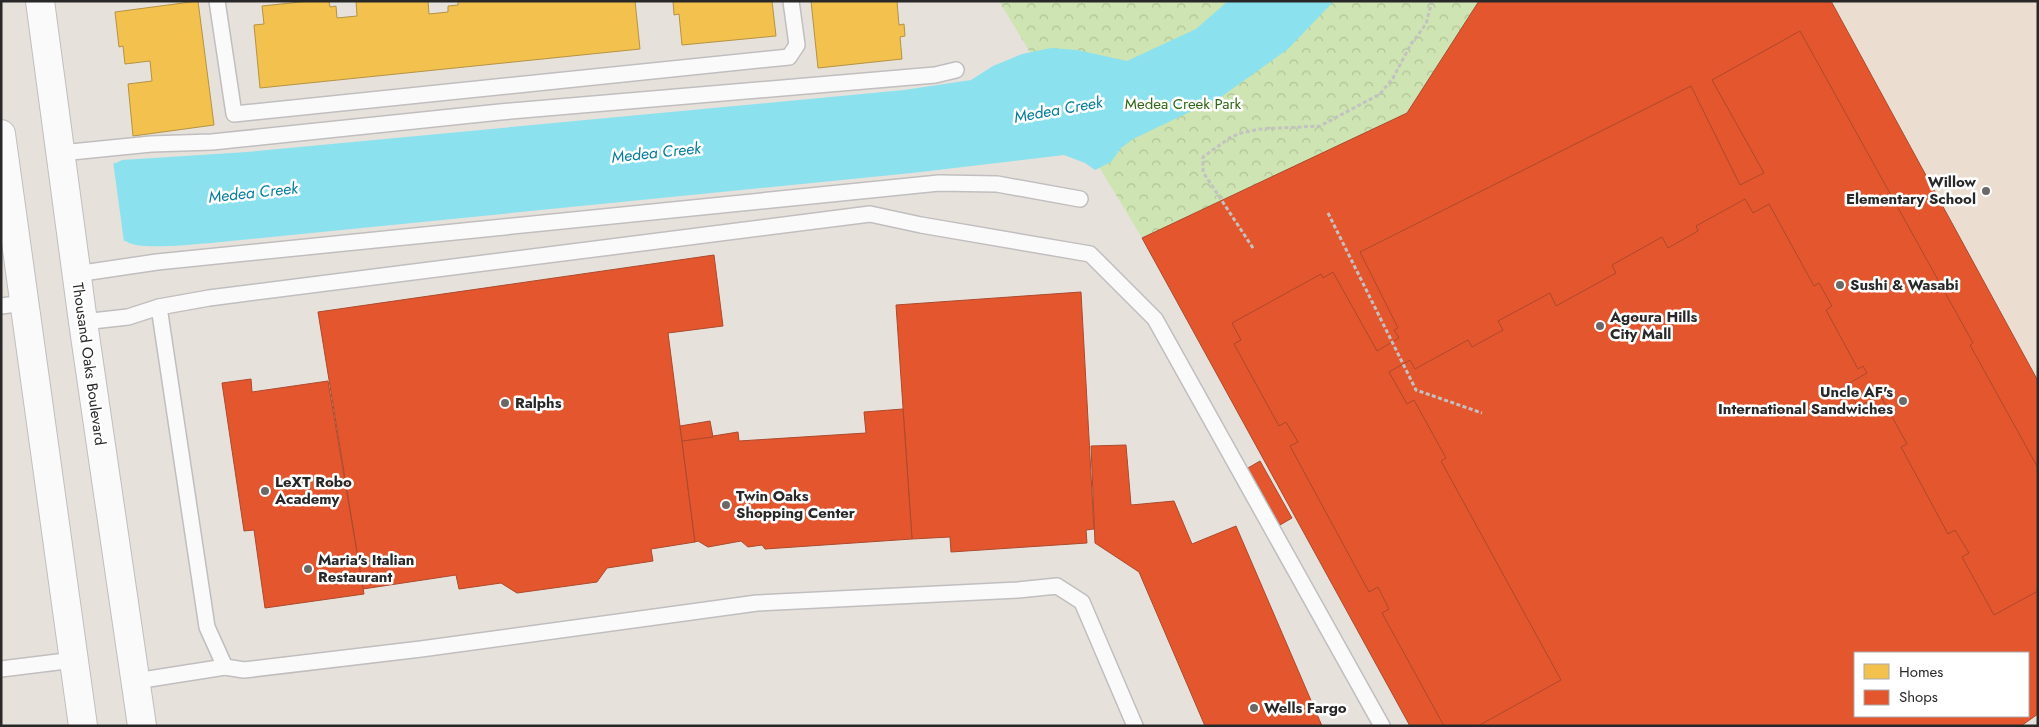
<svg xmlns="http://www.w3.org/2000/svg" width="2039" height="727" font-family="Jost,sans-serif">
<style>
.education{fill:#ebded0}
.park{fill:url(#park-crowns)}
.water{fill:#8be2ee}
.pier{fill:#e7e1dc}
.homes{fill:#f2c14e;stroke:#b59343}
.shops{fill:#e4572e;stroke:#ac492c;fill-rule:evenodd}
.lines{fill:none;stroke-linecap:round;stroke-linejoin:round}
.lane-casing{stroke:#c0bebe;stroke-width:18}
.secondary-casing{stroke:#c0bebe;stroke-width:30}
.path{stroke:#c3c2c1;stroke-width:3;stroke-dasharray:4 2.5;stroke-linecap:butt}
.lane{stroke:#fbfafa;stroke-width:15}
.secondary{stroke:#fbfafa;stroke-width:28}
.poi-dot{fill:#6b6967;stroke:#fff;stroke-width:2}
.labels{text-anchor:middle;stroke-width:5;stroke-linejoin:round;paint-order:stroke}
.park-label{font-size:15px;fill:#316815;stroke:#fff}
.poi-label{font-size:15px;font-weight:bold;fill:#282828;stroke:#fff;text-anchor:start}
.street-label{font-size:15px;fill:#282828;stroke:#fff}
.water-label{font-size:16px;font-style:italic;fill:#057e9e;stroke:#fff}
</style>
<defs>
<pattern id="park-crowns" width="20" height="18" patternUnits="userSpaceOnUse" patternTransform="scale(1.25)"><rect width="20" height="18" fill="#cee4b2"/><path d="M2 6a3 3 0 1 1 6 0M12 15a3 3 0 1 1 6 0" fill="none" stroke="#b1c499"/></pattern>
</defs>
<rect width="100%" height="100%" fill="#e7e1dc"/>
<!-- education -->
<path class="education" d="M1831,1H2038V381Z"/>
<!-- park -->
<path class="park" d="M999,1H1479L1407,113L1142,238Z"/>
<!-- water -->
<path class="water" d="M1228,1H1334L1288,49L1221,97L1133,139L1121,148L1111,162L1095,170L1085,163L1064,155L912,173L211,243C194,244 137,251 126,241L1,254V177L116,163L122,160L247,152L904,90L971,80L993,66L1022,54L1051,48L1077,50L1127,61L1196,29Z"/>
<!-- pier -->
<path class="pier" d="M113,161L124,242L1,256V175Z"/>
<!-- homes -->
<g class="homes">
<path d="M198,1L214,125L133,136L128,84L152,81L150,61L125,64L123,46L119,47L115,12Z"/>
<path d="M329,1L330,7L336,6L337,18L357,16L356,1H428L429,14L448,12V6L458,5V1H635L640,49L260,88L254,25L264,24L262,6L310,1Z"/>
<path d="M673,1H772L776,36L682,45L679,14L674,15Z"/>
<path d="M811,1H897L899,25L904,24L905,36L900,37L902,59L818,68Z"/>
</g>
<!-- shops -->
<g class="shops">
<path d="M1479,1H1831L2038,381V714L2021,726H1410L1142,238L1407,113ZM1855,653H2028V716H1855Z"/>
<path d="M1800,31L1973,343L1970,345L2038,468V591L1994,615L1962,557L1969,553L1955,530L1948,534L1901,447L1907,444L1880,395L1858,407L1846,385L1867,373L1863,366L1858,369L1826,310L1832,306L1819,283L1814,286L1769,204L1753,213L1745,199L1696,226L1698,231L1668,248L1662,237L1612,265L1616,273L1556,306L1550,293L1498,321L1503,330L1472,347L1468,340L1415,369L1410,360L1389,372L1407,404L1414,400L1446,458L1441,461L1561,680L1478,726H1444L1382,613L1389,609L1378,587L1369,592L1290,446L1298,442L1286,422L1279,426L1234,344L1241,340L1232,323L1321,274L1323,278L1333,272L1377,351L1399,338L1394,330L1398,328L1360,252L1691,86L1740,185L1764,173L1712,80Z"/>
<path d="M714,255L723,326L668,333L695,542L651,549L653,561L607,568L597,582L517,593L501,583L459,589L456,575L363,589L318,312Z"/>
<path d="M1081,292L1094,529L1086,530L1087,543L951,552L950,537L912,539L896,305Z"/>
<path d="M251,379L252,392L328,381L364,594L265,608L254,530L244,531L222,383Z"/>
<path d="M903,409L912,539L765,549L762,545L748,547L741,541L708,547L698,541L695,542L682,441L738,432L739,441L866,433L864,412Z"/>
<path d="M710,421L713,437L682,441L680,426Z"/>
<path d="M1126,445L1131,505L1174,501L1192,544L1236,526L1322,726H1205L1139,572L1095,543L1091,446Z"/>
<path d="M1260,461L1292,518L1280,525L1248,468Z"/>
</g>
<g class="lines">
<defs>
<g id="lane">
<path d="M217,1L234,114L789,57L797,45L791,1"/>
<path d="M61,153L151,144L212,142L500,112L935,75L956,70"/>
<path d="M76,274L157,262L939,183L997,184L1080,199"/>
<path d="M1,306L25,303"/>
<path d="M159,307L207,627L225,667"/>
<path d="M83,322L128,317L159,307L209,298L870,214L921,225L1090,254L1155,319L1382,726"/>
<path d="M1,669L74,660"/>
<path d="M136,681L225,667L244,670L421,649L757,603L1018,590L1057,586L1082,602L1135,726"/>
</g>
<g id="secondary">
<path d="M40,1L83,322L142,726"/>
<path d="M1,134L83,726"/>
</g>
</defs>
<!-- lane casing -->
<use href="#lane" class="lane-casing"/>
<!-- secondary casing -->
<use href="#secondary" class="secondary-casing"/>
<!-- path -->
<g class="path">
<path d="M1328,213L1416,390L1482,413"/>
<path d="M1253,248L1203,172V157L1231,137L1241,133L1260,129L1320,126L1380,94L1393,78L1411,44L1426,24L1432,1"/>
</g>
<!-- lane -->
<use href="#lane" class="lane"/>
<!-- secondary -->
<use href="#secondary" class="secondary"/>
</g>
<!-- markers -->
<g class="poi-dot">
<circle cx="1986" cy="191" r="5"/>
<circle cx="1840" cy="285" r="5"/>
<circle cx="1600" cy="326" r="5"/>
<circle cx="1903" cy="401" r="5"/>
<circle cx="505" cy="403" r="5"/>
<circle cx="265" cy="491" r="5"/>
<circle cx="726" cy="505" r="5"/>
<circle cx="308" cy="569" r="5"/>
<circle cx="1254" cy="708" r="5"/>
</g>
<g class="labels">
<!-- park labels -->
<g class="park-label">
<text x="1183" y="109">Medea Creek Park</text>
</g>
<!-- poi labels -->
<g class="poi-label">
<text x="1976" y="187" text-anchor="end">Willow<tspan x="1976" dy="17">Elementary School</tspan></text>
<text x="1850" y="290">Sushi &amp; Wasabi</text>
<text x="1610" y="322">Agoura Hills<tspan x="1610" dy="17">City Mall</tspan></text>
<text x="1893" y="397" text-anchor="end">Uncle AF's<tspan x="1893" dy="17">International Sandwiches</tspan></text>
<text x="515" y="408">Ralphs</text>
<text x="275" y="487">LeXT Robo<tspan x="275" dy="17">Academy</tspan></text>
<text x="736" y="501">Twin Oaks<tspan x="736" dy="17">Shopping Center</tspan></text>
<text x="318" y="565">Maria's Italian<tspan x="318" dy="17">Restaurant</tspan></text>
<text x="1264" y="713">Wells Fargo</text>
</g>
<!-- street labels -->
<g class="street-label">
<text transform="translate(89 364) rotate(82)" y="5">Thousand Oaks Boulevard</text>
</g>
<!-- water labels -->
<g class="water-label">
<text transform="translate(1058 109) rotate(-10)" y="6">Medea Creek</text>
<text transform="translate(656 152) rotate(-6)" y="6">Medea Creek</text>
<text transform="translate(253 192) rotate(-6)" y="6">Medea Creek</text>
</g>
</g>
<!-- border -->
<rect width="2039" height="727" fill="none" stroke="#282828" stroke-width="5"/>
<!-- legend -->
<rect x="1854" y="652" width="175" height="65" fill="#ffffff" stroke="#a9a9a9"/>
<rect x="1864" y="664" width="25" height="15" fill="#f2c14e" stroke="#a9a9a9"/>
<text x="1899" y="677" font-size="15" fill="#282828">Homes</text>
<rect x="1864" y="690" width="25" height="15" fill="#e4572e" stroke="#a9a9a9"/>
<text x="1899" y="702" font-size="15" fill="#282828">Shops</text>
</svg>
